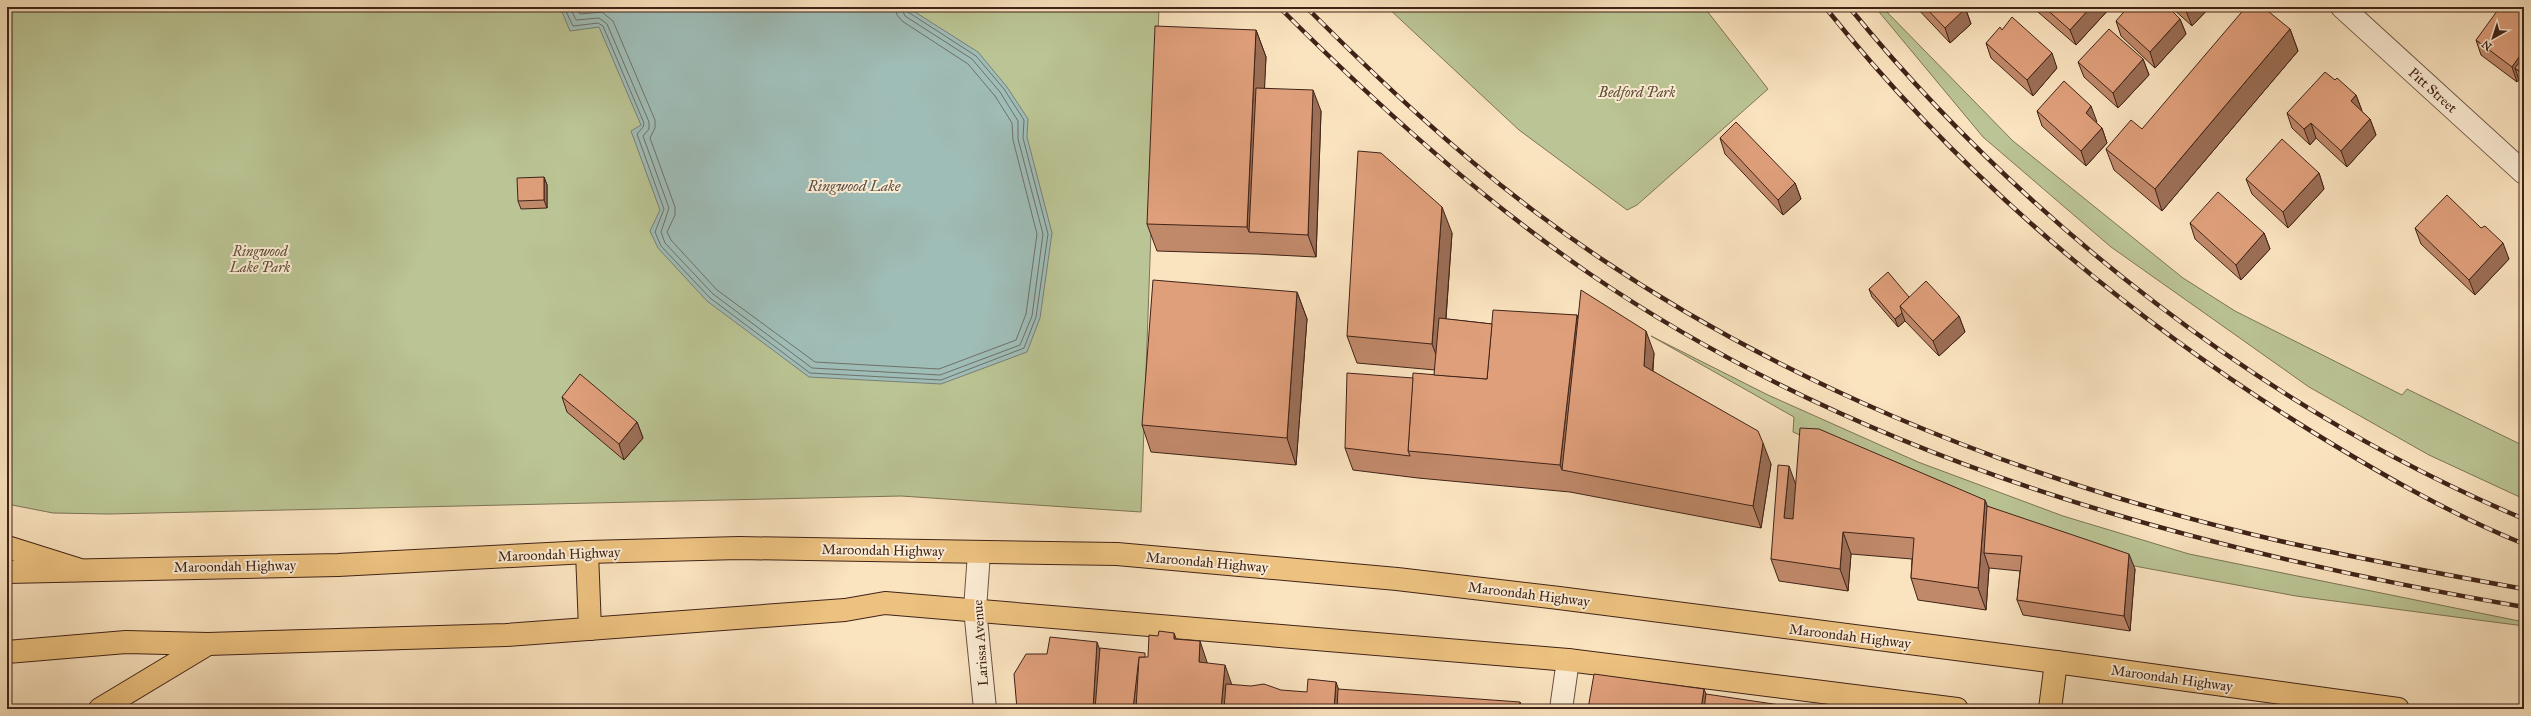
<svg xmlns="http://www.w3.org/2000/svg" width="2531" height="716" font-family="'IM FELL Great Primer',serif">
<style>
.green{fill:#bbc494;stroke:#7e7456}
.water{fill:#9fbdb7;stroke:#797f77}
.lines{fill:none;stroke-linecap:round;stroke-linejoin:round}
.shore{stroke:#707068;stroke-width:1}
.minor-casing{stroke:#6e5342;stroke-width:24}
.major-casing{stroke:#402318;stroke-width:24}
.highway-casing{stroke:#402318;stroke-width:24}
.minor{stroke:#fcedd5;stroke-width:22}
.major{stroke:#edc280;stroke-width:22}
.highway{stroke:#edc280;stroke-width:22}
.rail-casing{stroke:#402318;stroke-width:4.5}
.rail{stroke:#fcedd5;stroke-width:3;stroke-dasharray:9;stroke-linecap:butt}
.wall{fill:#c0896a;stroke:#402318}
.shaded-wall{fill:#9c6f56;stroke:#402318}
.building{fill:#df9f7b;stroke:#402318}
.labels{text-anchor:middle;stroke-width:4;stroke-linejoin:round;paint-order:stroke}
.street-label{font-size:14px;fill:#402318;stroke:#fcedd5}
.park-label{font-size:14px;font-style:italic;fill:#5f4b37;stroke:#fcedd5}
.water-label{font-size:15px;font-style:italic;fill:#5c5148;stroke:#fcedd5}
</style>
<rect width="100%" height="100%" fill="#fae3bf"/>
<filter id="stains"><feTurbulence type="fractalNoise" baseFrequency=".005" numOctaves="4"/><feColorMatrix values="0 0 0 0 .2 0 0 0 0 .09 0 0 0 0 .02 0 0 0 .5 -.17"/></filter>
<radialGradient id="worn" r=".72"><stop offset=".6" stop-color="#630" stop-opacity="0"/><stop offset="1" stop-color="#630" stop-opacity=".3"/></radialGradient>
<!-- green -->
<g class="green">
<path d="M7,7H1159L1141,512L901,496L109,514L53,513L7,504Z"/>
<path d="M1387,7H1704L1768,89L1637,205L1627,210L1519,130Z"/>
<path d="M1875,7H1882L2013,141L2183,278L2235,311L2402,395L2407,389L2524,446V499L2429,455L2309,387L2111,247L1983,137Z"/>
<path d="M1651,336L1768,395L1918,462L2063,516L2189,554L2524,622V626L2296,596L2129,565L1957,504L1793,432L1794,417Z"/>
</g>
<!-- water -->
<path class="water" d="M560,7H907L978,52L1007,87L1028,119L1027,137L1052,233L1040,318L1027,352L941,384L809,377L707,301L658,248L650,231L660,210L631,131L641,125L599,27L570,31Z"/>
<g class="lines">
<!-- shore -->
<g class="shore">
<path d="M564,7L573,26L598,23L603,26L644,123L643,127L637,134L664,209L655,232L661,246L710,298L810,373L941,380L1024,348L1036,317L1048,234L1023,138L1024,120L1004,89L976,56L908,12L906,7"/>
<path d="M570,7L576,20L599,18L607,24L649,122V129L643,136L669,208L661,232L665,243L713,294L812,368L940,375L1020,345L1032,316L1043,234L1018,139V121L1000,92L972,59L905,16L901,7"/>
<path d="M576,7L580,14L602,12L613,21L655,120V128L650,138L675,207V215L667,232L671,240L717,290L815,362L939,369L1016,340L1026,314L1037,234L1013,140L1012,123L995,96L968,64L902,21L897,15L895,7"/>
</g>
<defs>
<g id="minor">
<path d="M2342,7L2524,173"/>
<path d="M979,553L975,609L985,709"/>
<path d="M1561,709L1568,660"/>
</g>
<path id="major" d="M7,547L77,569"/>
<g id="highway">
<path d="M587,552L590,629"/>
<path d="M7,572L338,565L587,552L739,548L1117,554L1397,579L1559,598L2056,662L2398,709"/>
<path d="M7,652L126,642L208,644L506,635L845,610L885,603L1568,660L1957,709"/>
<path d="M100,709L208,644"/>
<path d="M2050,709L2056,662"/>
</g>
</defs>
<!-- minor casing -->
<use href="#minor" class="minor-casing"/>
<!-- major casing -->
<use href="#major" class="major-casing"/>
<!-- highway casing -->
<use href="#highway" class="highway-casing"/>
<!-- minor -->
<use href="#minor" class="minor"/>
<!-- major -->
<use href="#major" class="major"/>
<!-- highway -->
<use href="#highway" class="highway"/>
<defs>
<g id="rail">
<path d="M1279,7C1376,104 1477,196 1590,274C1867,463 2198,551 2524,607"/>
<path d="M1306,7C1379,80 1455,152 1538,214C1756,377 2016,480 2280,541C2361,559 2442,574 2524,589"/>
<path d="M1825,7C1960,176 2127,317 2311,431C2379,473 2450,514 2524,544"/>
<path d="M1849,7C2025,223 2267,411 2524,519"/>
</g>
</defs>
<!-- rail casing -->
<use href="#rail" class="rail-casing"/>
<!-- rail -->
<use href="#rail" class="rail"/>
</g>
<!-- wall -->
<g class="wall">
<path d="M1916,7H1966L1967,9L1966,10L1971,24L1950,43Z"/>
<path d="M2036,7H2111L2076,45L2038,12Z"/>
<path d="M2171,7H2210L2192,26Z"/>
<path d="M2180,19L2186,34L2155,68L2121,36L2116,21Z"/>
<path d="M2290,29L2298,51L2162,211L2114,170L2106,149L2142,129Z"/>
<path d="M1256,30L1266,57L1264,88L1321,111L1316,257L1257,254L1157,251L1147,224Z"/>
<path d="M2002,30L2057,68L2033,96L1991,58L1986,43Z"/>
<path d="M2476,40L2524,75V91L2523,90L2519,80L2517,82L2481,55Z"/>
<path d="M2143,59L2149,75L2118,108L2084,77L2078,62Z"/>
<path d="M2335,80L2356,95L2362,111H2361L2370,119L2376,135L2347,167L2316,138L2310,145L2292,128L2287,113Z"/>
<path d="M2037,111L2097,122H2096L2102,128L2107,143L2086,166L2042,126Z"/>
<path d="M1720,138L1795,183L1801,199L1783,215L1725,154Z"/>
<path d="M2319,173L2324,189L2288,228L2252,194L2246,179Z"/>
<path d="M544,177L547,185V208L521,209L518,201Z"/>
<path d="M2190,223L2264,233L2270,249L2241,280L2195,239Z"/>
<path d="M2415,228H2481L2509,259L2475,295L2421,244Z"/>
<path d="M1452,233L1446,319L1492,324L1577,315L1578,318L1654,353L1653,371L1771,464L1761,528L1570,492L1418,478L1353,470L1345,448L1413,378L1434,375L1435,370L1357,363L1347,336Z"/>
<path d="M1869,289L1909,297L1959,316L1965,332L1939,356L1905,321L1898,327L1872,297Z"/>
<path d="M1297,292L1307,319L1296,465L1151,452L1142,425Z"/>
<path d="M562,397L637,422L643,438L624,460L567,412Z"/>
<path d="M1796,485L1985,500L1987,506L2135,569L2130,631L2023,615L2017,600L2020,571L1989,568L1986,610L1918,600L1911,578L1912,559L1851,554L1848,591L1779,581L1771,559Z"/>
</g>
<!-- shaded-wall -->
<g class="shaded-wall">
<path d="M1959,7H1966L1967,9L1966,10L1971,24L1950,43L1945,28Z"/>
<path d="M2091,7H2111L2076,45L2070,30Z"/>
<path d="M2190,7H2210L2192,26L2186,11Z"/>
<path d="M2180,19L2186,34L2155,68L2150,52Z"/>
<path d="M2290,29L2298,51L2162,211L2155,189Z"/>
<path d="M1256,30L1266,57L1258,232H1249L1247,227Z"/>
<path d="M2524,50V73L2515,68L2519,80L2517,82L2512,67Z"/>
<path d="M2052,53L2057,68L2033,96L2027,80Z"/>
<path d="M2143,59L2149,75L2118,108L2113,93Z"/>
<path d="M1313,90L1321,111L1316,257L1308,235Z"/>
<path d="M2356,95L2362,111L2356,117L2351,101Z"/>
<path d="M2091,106L2097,122L2091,128L2086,113Z"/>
<path d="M2370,119L2376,135L2347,167L2341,151Z"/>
<path d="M2311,123L2316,138L2310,145L2304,129Z"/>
<path d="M2102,128L2107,143L2086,166L2081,151Z"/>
<path d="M2319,173L2324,189L2288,228L2283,212Z"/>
<path d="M544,177L547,185V208L544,200Z"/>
<path d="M1795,183L1801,199L1783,215L1778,200Z"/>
<path d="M1442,207L1452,233L1442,370L1432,344Z"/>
<path d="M2264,233L2270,249L2241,280L2236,265Z"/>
<path d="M2503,243L2509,259L2475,295L2469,280Z"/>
<path d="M1297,292L1307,319L1296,465L1287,438Z"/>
<path d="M1902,313L1905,321L1898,327L1895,319Z"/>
<path d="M1577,315L1587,342L1562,470L1560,465Z"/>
<path d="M1959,316L1965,332L1939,356L1933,341Z"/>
<path d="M1646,331L1654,353L1651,387L1644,366Z"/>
<path d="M637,422L643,438L624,460L619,444Z"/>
<path d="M1763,443L1771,464L1761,528L1753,506Z"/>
<path d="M1789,466L1797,488L1792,540L1784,518Z"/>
<path d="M1985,500L1993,522L1984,553L1989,568L1986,610L1978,588Z"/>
<path d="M1843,532L1851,554L1848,591L1840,569Z"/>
<path d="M2129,554L2135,569L2130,631L2124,616Z"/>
<path d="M1174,633L1184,660L1174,639Z"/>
<path d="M1200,641L1209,668L1199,662Z"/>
<path d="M1097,642L1105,664L1102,709H1093Z"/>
<path d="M1138,661L1141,709H1133Z"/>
<path d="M1225,665L1234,691L1233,709H1221Z"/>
<path d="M1336,682L1344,704V709H1334Z"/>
<path d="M1704,689L1712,709H1701Z"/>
<path d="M1520,702L1523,709H1519Z"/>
</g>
<!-- building -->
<g class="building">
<path d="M1925,7H1964L1966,8L1945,28Z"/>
<path d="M2044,7H2091L2070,30Z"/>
<path d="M2128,7H2168L2180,19L2150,52L2116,21Z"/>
<path d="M2182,7H2190L2186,11Z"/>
<path d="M2246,7H2263L2290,29L2155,189L2106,149L2131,120L2142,129Z"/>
<path d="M2500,7H2524V50L2512,67L2476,40Z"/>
<path d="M2012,17L2052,53L2027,80L1986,43L2000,27L2002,30Z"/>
<path d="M1155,26L1256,30L1247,227L1147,224Z"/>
<path d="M2109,29L2143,59L2113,93L2078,62Z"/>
<path d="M2524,56V75L2515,68Z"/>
<path d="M2325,72L2335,80L2337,78L2356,95L2351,101L2370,119L2341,151L2311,123L2304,129L2287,113Z"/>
<path d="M2064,81L2091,106L2086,113L2102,128L2081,151L2037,111Z"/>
<path d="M1256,88L1313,90L1308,235L1249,232Z"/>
<path d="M1736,122L1795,183L1778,200L1720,138Z"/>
<path d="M2282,139L2319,173L2283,212L2246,179Z"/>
<path d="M1358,151L1381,153L1442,207L1432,344L1347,336Z"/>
<path d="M544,177V200L518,201L517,178Z"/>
<path d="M2218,192L2264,233L2236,265L2190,223Z"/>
<path d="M2447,195L2481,228L2485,226L2503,243L2469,280L2415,228Z"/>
<path d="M1888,272L1909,297L1900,306L1902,313L1895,319L1869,289Z"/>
<path d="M1153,280L1297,292L1287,438L1142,425Z"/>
<path d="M1926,281L1959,316L1933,341L1900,306Z"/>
<path d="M1581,290L1646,331L1644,366L1758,431L1763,443L1753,506L1562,470Z"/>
<path d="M1493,310L1577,315L1560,465L1408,451L1413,373L1487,379Z"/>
<path d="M1439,318L1492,324L1487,379L1434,375Z"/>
<path d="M1347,373L1413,378L1408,451L1410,456L1345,448Z"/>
<path d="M580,374L637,422L619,444L562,397Z"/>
<path d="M1800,428L1819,429L1985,500L1978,588L1911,578L1914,538L1843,532L1840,569L1771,559L1778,465L1789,466L1784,518L1793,519Z"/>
<path d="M1987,506L2129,554L2124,616L2017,600L2022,556L1984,553Z"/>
<path d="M1159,631L1174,633V639L1200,641L1199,662L1225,665L1221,709H1136L1139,657H1148L1149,635L1158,636Z"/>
<path d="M1050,637L1097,642L1093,709H1017L1014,674L1026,654H1047Z"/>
<path d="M1100,648L1145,653V657H1139L1133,709H1095Z"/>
<path d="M1594,674L1704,689L1701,709H1588Z"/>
<path d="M1308,679L1336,682L1334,709H1224L1226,684L1251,686L1264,684L1281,690L1307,692Z"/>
<path d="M1338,689L1520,702L1519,709H1337Z"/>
<path d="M1706,694L1807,709H1704Z"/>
</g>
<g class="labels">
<!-- street labels -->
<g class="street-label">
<text transform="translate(2433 90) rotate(42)" y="5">Pitt Street</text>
<text transform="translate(883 550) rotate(1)" y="5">Maroondah Highway</text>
<text transform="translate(559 554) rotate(-2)" y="5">Maroondah Highway</text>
<text transform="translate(1207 562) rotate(5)" y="5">Maroondah Highway</text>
<text transform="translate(235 566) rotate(-1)" y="5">Maroondah Highway</text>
<text transform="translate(1529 594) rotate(7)" y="5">Maroondah Highway</text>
<text transform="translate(1850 636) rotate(7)" y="5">Maroondah Highway</text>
<text transform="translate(980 643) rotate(-94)" y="5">Larissa Avenue</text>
<text transform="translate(2172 678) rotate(8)" y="5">Maroondah Highway</text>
</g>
<!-- park labels -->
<g class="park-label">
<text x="1637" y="97">Bedford Park</text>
<text x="260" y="256">Ringwood<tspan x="260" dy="16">Lake Park</tspan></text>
</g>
<!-- water labels -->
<g class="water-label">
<text x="854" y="191">Ringwood Lake</text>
</g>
</g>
<!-- margin -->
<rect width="2531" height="716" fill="none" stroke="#fae3bf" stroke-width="24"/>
<rect x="8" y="8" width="2515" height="700" fill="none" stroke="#402318" stroke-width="2"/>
<rect x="12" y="12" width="2507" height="692" fill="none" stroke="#402318"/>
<!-- north arrow -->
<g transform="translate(2493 38) rotate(219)" stroke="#fcedd5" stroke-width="3" paint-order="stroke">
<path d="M0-3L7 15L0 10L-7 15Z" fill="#402318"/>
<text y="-6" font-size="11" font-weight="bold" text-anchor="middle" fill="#402318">N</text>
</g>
<rect width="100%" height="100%" filter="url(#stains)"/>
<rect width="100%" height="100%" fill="url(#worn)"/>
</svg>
